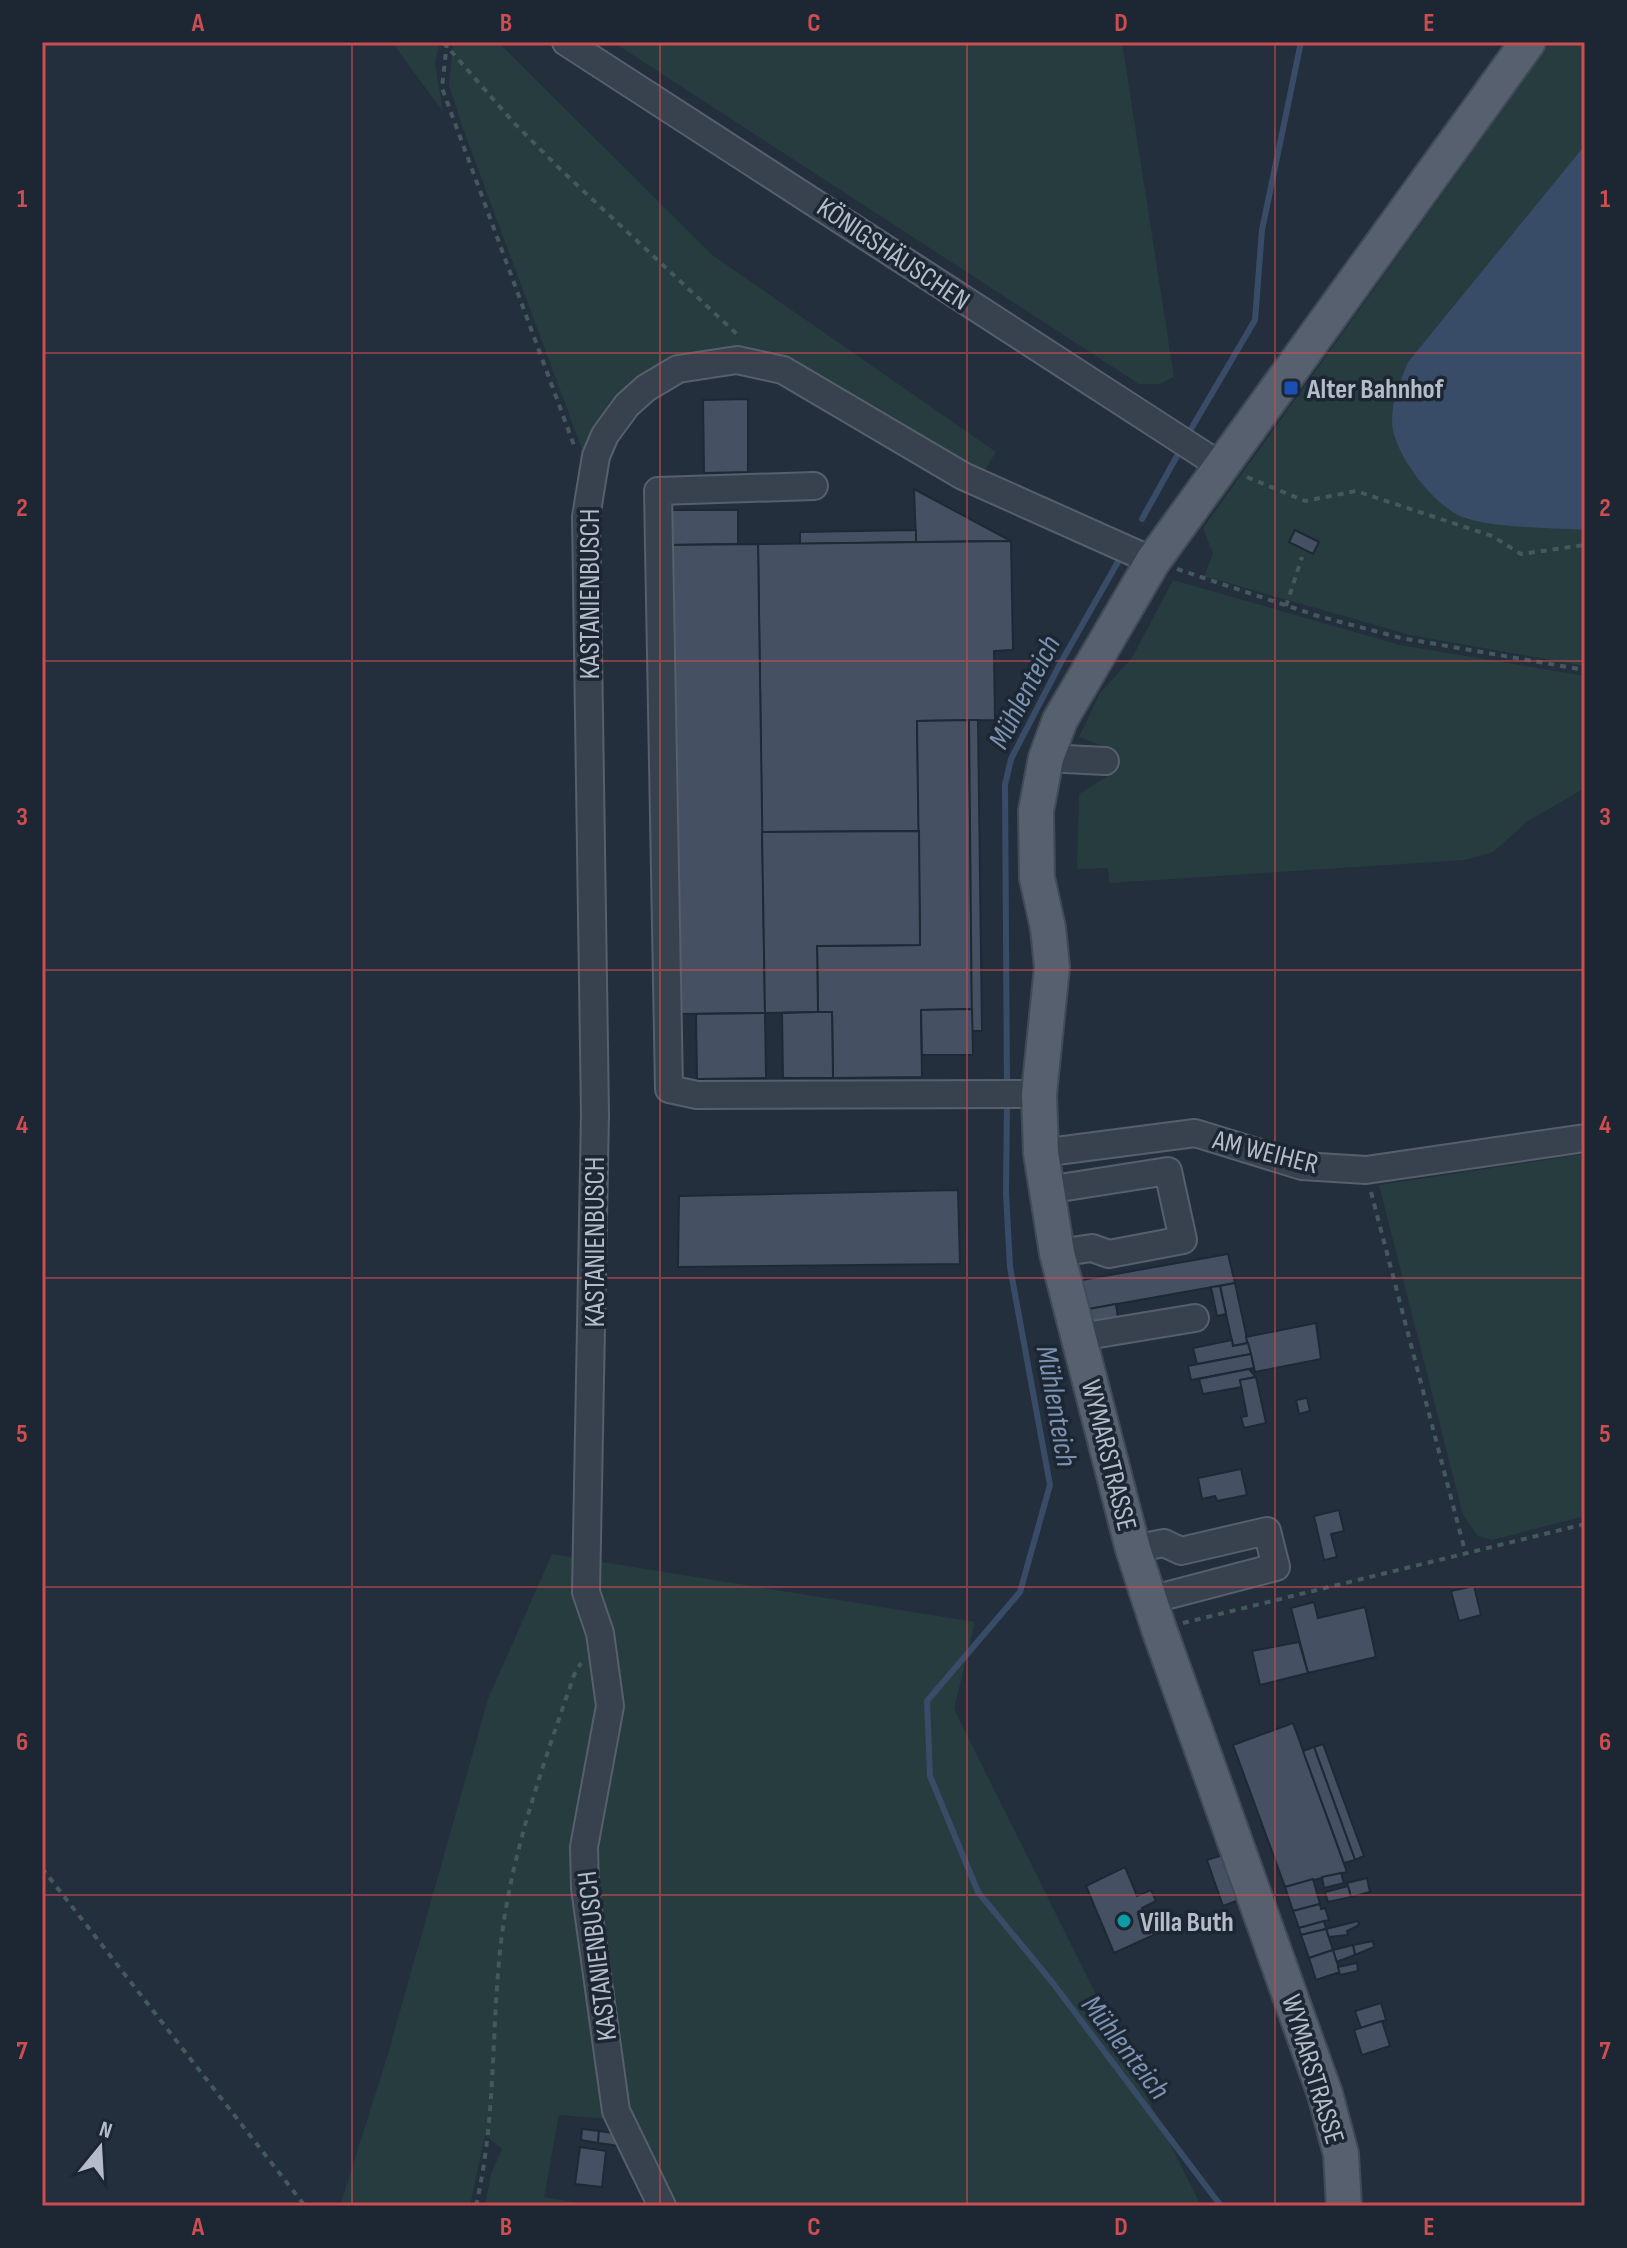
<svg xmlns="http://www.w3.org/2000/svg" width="1627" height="2248" font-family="'Sofia Sans Condensed',sans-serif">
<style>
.green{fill:#263c3f}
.water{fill:#394c67}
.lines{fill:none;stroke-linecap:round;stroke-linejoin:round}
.stream{stroke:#394c67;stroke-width:6}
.building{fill:#455162;stroke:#1f2835;stroke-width:2}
.minor-casing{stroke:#565f6c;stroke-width:30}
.major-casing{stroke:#414a57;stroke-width:38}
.path{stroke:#44595c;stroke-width:4;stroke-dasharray:6 6;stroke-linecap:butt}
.minor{stroke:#38414e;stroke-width:26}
.major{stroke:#56606e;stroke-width:34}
.grid{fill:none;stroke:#ce4d50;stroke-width:2;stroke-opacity:0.55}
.transit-dot{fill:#1a4fb4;stroke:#1d2633;stroke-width:3}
.culture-dot{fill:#0f9aa8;stroke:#1d2633;stroke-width:3}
.labels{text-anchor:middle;stroke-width:7;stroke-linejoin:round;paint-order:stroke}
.street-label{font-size:28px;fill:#b4bcc9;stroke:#1d2633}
.poi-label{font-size:28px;font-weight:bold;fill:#b4bcc9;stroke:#1d2633;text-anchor:start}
.water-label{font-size:30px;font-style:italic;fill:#7c92b1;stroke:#1d2633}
.neatline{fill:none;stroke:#ce4d50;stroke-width:3}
.grid-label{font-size:26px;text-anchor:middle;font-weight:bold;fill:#ce4d50}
</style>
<rect width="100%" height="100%" fill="#242f3e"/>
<!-- green -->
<g class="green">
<path d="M392,42H440L435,63L443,112Z"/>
<path d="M453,42H498L711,254L996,452L981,476L807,370L692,358L593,444L582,449L461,123L449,85Z"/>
<path d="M613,42H1122L1174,377L1159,384H1139Z"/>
<path d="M1551,42H1585V145L1408,362L1465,519L1585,530V666L1410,635L1204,576L1213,554L1203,528Z"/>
<path d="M1173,580L1400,645L1585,676V788L1528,821L1493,852L1465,860L1109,883L1108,868L1077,869L1079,794L1108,776L1109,748L1079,737L1100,693L1132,658Z"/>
<path d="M1585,1154V1516L1492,1540L1478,1536L1463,1515L1379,1185Z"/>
<path d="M552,1554L975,1622L954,1709L1201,2206H669L609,2119L559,2115L544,2197L595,2206H485L491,2174L502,2149L485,2135L470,2206H340L388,2054L488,1699Z"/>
</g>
<!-- water -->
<path class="water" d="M1585,145V530C1547,527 1505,529 1468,519C1437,511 1392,453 1392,421C1392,399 1400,382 1408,362Z"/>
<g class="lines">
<!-- stream -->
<g class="stream">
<path d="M1191,429L1255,320L1262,230L1301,42"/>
<path d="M1142,519L1177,456"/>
<path d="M1007,1089L1005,785L1011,759L1060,664L1119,560"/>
<path d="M1007,1101L1006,1193L1010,1267L1050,1485L1020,1592L927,1701L930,1776L978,1892L1052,1982L1221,2206"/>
</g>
</g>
<!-- building -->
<g class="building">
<path d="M748,399V472L704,473L703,400Z"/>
<path d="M914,489L1011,541L916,542Z"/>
<path d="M670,510H738V544L670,545Z"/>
<path d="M916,530V542L800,544V532Z"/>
<path d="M1295,530L1319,542L1313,554L1289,542Z"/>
<path d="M1011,541L1013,650L994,651L995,720L917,721L919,831L762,832L758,544Z"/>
<path d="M758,544L765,1013L676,1014L670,545Z"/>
<path d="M969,720L972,1009L921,1010L922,1077L833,1078L832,1012H818L817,946L920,945L917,721Z"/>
<path d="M969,720H978L982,1031H972Z"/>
<path d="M919,831L920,945L817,946L818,1012L765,1013L762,832Z"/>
<path d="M972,1009L973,1055H922L921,1010Z"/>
<path d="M818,1012H832L833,1078H783L782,1013Z"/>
<path d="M765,1013L766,1078L697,1079L696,1014Z"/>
<path d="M958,1190L960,1264L678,1267L679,1196Z"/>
<path d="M1228,1254L1235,1283L1089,1309L1082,1280Z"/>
<path d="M1235,1283L1248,1343L1233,1346L1220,1286Z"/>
<path d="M1220,1286L1226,1314L1217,1316L1211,1287Z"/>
<path d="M1116,1304L1118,1318L1093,1323L1089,1309Z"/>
<path d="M1316,1323L1321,1359L1255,1372L1246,1337Z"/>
<path d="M1232,1340L1233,1346L1248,1343L1251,1354L1197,1364L1193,1348Z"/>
<path d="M1251,1354L1254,1368L1191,1380L1188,1366Z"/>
<path d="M1249,1369L1256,1377L1240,1380L1242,1387L1203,1394L1199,1379Z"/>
<path d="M1256,1377L1266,1423L1244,1428L1241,1417L1247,1416L1240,1380Z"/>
<path d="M1307,1398L1310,1411L1299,1414L1296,1400Z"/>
<path d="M1241,1469L1247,1495L1217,1501L1215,1496L1202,1499L1198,1478Z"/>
<path d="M1339,1510L1344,1531L1331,1534L1337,1557L1324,1560L1314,1516Z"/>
<path d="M1474,1586L1481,1615L1459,1621L1451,1591Z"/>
<path d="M1314,1602L1318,1618L1365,1607L1376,1657L1308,1673L1291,1608Z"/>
<path d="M1299,1642L1308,1673L1260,1685L1252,1651Z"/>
<path d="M1293,1723L1347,1872L1285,1887L1233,1745Z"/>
<path d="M1323,1744L1364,1856L1355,1860L1314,1747Z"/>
<path d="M1314,1747L1355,1860L1344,1863L1303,1751Z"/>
<path d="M1223,1855L1239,1900L1223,1906L1207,1860Z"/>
<path d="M1125,1867L1137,1896L1151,1890L1156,1901L1142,1908L1154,1935L1114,1953L1086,1886Z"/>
<path d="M1341,1873L1344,1883L1324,1888L1322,1877Z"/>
<path d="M1367,1878L1370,1892L1351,1897L1347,1883Z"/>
<path d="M1313,1879L1320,1904L1293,1911L1285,1887Z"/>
<path d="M1348,1886L1351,1897L1328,1902L1325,1892Z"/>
<path d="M1320,1904L1321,1909L1325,1908L1329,1920L1299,1928L1293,1911Z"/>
<path d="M1324,1921L1326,1929L1301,1935L1299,1928Z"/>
<path d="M1358,1921L1359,1925L1347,1931L1348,1935L1329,1937L1326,1929Z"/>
<path d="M1326,1929L1333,1950L1309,1958L1301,1935Z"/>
<path d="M1373,1941L1374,1947L1355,1955L1353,1945Z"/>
<path d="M1353,1945L1355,1955L1336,1962L1333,1950Z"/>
<path d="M1333,1950L1340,1972L1316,1980L1309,1958Z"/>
<path d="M1357,1963L1358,1971L1340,1975L1338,1967Z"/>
<path d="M1381,2003L1386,2020L1361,2028L1355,2011Z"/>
<path d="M1382,2021L1390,2046L1362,2055L1354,2030Z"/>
<path d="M582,2129L599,2131L598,2143L581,2140Z"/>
<path d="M599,2131L613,2133L619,2146L598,2143Z"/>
<path d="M580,2147L606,2151L602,2187L575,2184Z"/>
</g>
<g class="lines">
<defs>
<g id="minor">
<path d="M566,42L1221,466"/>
<path d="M814,486L658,491L669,1089L697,1095L1039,1094"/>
<path d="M1046,758L1105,761"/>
<path d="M1041,1153L1195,1133L1302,1166L1366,1170L1585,1138"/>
<path d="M1047,1190L1168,1171L1183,1240L1109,1254L1092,1248L1057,1253"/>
<path d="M1080,1337L1195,1318"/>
<path d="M1133,1549L1164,1543L1181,1551L1267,1531L1276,1567L1150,1600"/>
<path d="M662,2206L616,2111L585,1888L584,1847L610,1706L600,1633L586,1592L595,1114L586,517L596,456L605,435L627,405L646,388L678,369L737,360L783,370L963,476L1153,561"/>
</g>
<path id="major" d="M1344,2206L1341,2154L1325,2094L1159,1629L1133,1549L1057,1253L1041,1153L1039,1094L1052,967L1048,928L1037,878L1036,811L1046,758L1060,720L1153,561L1528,42"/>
</defs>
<!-- minor casing -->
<use href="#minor" class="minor-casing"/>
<!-- major casing -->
<use href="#major" class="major-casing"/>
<!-- path -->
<g class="path">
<path d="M443,42L515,124L561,170L740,337"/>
<path d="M447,42L442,88L575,448"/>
<path d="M1247,477L1305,501L1356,491L1492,536L1521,554L1585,545"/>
<path d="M1177,569L1318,616L1401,638L1585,670"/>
<path d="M1286,606L1302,557"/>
<path d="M1371,1192L1466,1555"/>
<path d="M1183,1623L1585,1524"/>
<path d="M42,1868L305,2206"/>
<path d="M476,2206C496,2118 491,2039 500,1951C510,1855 543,1766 574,1675L581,1663"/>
</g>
<!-- minor -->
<use href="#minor" class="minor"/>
<!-- major -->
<use href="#major" class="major"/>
</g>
<!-- grid -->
<path class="grid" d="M352,42V2206M660,42V2206M967,42V2206M1275,42V2206M42,353H1585M42,661H1585M42,970H1585M42,1278H1585M42,1587H1585M42,1895H1585"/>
<!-- markers -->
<rect class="transit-dot" x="1283" y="380" width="16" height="16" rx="4"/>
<circle class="culture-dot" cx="1124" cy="1921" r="8"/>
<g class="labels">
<!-- street labels -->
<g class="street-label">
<text transform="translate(894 253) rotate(34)" y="10">KÖNIGSHÄUSCHEN</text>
<text transform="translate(589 594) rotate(-90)" y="10">KASTANIENBUSCH</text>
<text transform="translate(1266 1151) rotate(14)" y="10">AM WEIHER</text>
<text transform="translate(594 1242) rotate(-90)" y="10">KASTANIENBUSCH</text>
<text transform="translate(1110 1455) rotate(76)" y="10">WYMARSTRASSE</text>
<text transform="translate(596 1956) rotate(-97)" y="10">KASTANIENBUSCH</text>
<text transform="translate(1314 2069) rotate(73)" y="10">WYMARSTRASSE</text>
</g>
<!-- poi labels -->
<g class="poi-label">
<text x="1307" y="398">Alter Bahnhof</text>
<text x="1140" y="1931">Villa Buth</text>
</g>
<!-- water labels -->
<g class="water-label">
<text transform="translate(1024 692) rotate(-63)" y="10">Mühlenteich</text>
<text transform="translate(1057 1406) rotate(80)" y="10">Mühlenteich</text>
<text transform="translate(1126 2047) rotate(52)" y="10">Mühlenteich</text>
</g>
</g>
<!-- border -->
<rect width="1627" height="2248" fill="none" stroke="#1d2633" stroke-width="88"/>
<!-- north arrow -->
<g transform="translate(100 2148) rotate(18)" stroke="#1d2633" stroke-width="6" paint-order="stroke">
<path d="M0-6L14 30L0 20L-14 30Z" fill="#b4bcc9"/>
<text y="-12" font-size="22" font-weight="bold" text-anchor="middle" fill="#b4bcc9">N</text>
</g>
<rect x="44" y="44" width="1539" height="2160" class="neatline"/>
<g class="grid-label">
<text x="198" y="31">A</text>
<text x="506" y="31">B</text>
<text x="814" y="31">C</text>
<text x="1121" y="31">D</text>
<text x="1429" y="31">E</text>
<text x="22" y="207">1</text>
<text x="1605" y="207">1</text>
<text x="22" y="516">2</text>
<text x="1605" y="516">2</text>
<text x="22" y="825">3</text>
<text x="1605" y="825">3</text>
<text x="22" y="1133">4</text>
<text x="1605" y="1133">4</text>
<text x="22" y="1442">5</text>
<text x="1605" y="1442">5</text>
<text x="22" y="1750">6</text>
<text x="1605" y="1750">6</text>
<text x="22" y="2059">7</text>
<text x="1605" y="2059">7</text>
<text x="198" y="2235">A</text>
<text x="506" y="2235">B</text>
<text x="814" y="2235">C</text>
<text x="1121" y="2235">D</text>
<text x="1429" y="2235">E</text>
</g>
</svg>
